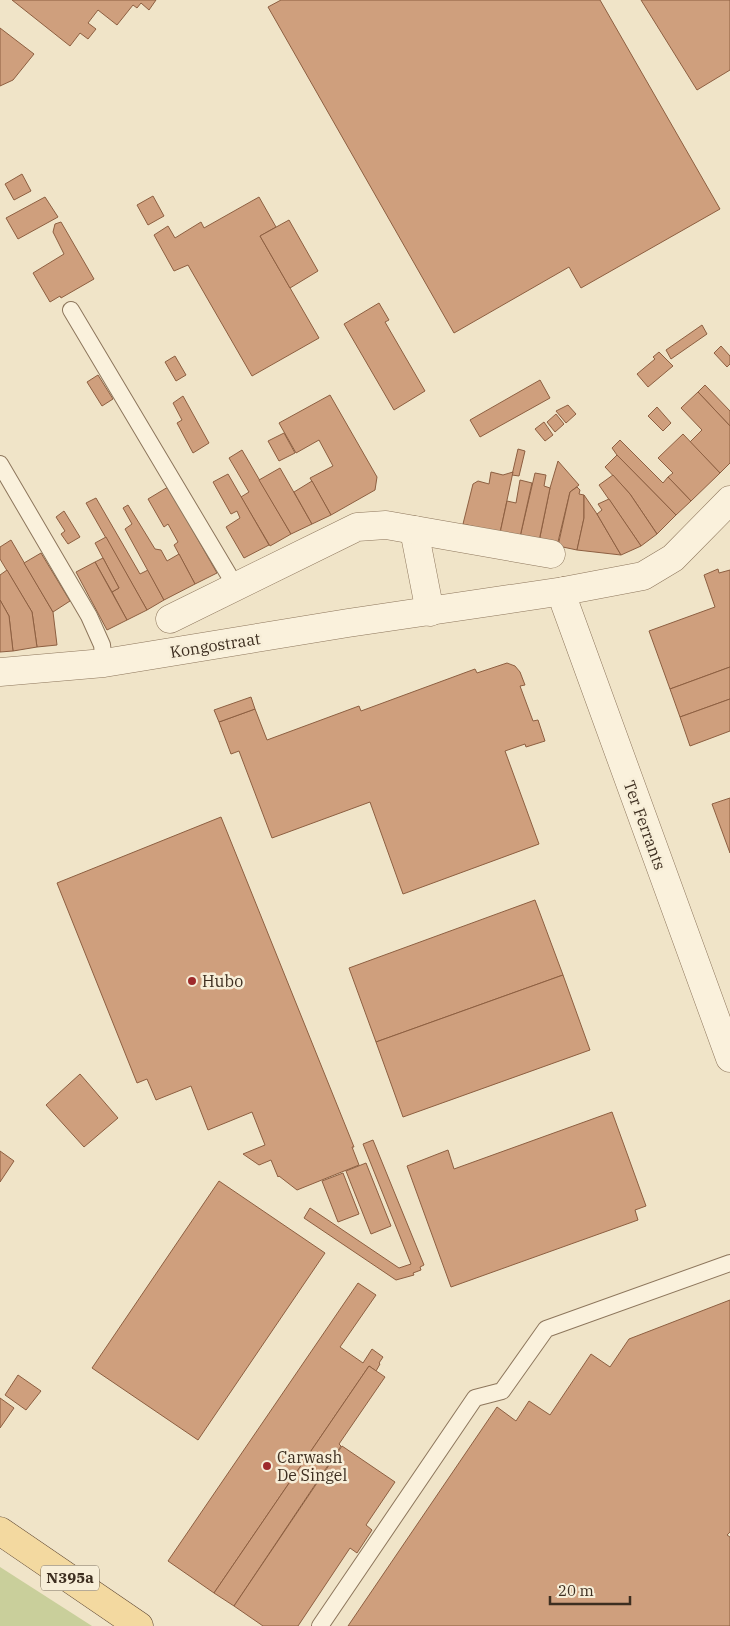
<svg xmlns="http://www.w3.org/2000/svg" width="730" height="1626" font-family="'IBM Plex Serif',serif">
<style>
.green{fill:#c9cf9b}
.building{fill:#cf9f7d;stroke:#8d5f41}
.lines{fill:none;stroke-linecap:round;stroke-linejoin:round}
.service-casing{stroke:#8d765c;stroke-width:18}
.minor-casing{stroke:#8d765c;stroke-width:29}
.primary-casing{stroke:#5b4430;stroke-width:29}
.service{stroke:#faf1dc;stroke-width:16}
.minor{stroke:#faf1dc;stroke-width:28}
.primary{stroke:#f3d9a0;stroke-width:28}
.poi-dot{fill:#9e2a2b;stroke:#f7eed8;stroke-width:2}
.labels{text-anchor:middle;stroke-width:5;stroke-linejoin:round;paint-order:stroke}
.shield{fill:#f7eed8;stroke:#756857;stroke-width:1}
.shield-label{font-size:15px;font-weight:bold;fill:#3d2e20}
.street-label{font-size:16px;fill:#3d2e20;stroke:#f7eed8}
.poi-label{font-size:16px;fill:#3d2e20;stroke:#f7eed8;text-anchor:start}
</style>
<rect width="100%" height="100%" fill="#f0e4c8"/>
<!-- green -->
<path class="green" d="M0,1567L92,1626H0Z"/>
<!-- building -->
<g class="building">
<path d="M12,0H156L149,10L141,3L137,8L133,5L117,25L98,10L88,23L96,29L88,39L80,33L70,46Z"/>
<path d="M281,0H600L720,209L581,288L569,267L454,333L268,7Z"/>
<path d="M641,0H730V70L697,90Z"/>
<path d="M0,28L34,54L13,80L0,86Z"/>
<path d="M22,174L31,191L14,200L5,184Z"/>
<path d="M153,196L164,216L148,225L137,205Z"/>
<path d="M45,197L58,217L18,239L6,218Z"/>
<path d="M259,197L276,227L260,236L319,338L252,376L188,265L174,271L154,235L168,226L175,238L201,222L204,228Z"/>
<path d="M289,220L318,271L290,288L260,236Z"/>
<path d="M61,222L94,279L61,298L60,296L50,302L33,273L64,254L53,232L55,224Z"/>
<path d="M379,303L389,320L385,322L425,391L394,410L344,324Z"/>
<path d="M702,325L707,334L671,359L666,350Z"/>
<path d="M721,346L730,356V364L727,367L714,353Z"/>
<path d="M659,352L673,366L648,387L637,374L655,359L653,357Z"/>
<path d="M175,356L186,375L176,381L165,362Z"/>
<path d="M98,375L113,399L102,406L87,382Z"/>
<path d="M540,380L550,398L480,437L470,420Z"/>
<path d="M705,385L730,411V426L698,392Z"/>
<path d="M698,392L730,426V463L720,473L690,442L702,430L681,408Z"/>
<path d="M330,395L377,477L375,490L331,515L310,478L333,466L319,440L296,453L279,423Z"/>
<path d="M183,396L209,443L193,453L177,423L182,420L173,403Z"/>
<path d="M568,405L576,414L566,423L556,411Z"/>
<path d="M657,407L671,423L663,431L648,416Z"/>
<path d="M556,414L564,424L555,432L547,422Z"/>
<path d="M544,422L553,435L545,441L535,429Z"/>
<path d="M284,433L295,453L279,461L268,441Z"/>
<path d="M683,434L720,473L691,501L668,477L673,473L658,458Z"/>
<path d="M620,440L663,483L668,477L691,501L676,515L617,455L612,448Z"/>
<path d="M518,449L525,451L519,476L512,475Z"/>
<path d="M242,450L291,534L270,546L241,497L249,492L229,458Z"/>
<path d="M617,455L676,515L657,534L630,494L605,467Z"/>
<path d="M558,461L579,485L570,492L557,546L539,542L550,488Z"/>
<path d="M280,468L312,524L291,534L259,480Z"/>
<path d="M491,472L503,475L513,472L500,533L463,524L473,484L478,481L489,484Z"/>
<path d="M535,473L546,475L544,486L550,488L539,541L520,537Z"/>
<path d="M228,474L269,545L244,558L226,527L240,518L237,511L231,514L213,482Z"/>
<path d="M613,475L630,494L657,534L641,546L599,485Z"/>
<path d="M520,480L532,483L520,537L500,533L507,501L516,503Z"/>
<path d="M312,481L331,515L312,524L294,492Z"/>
<path d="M168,487L217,573L195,584L174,545L178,542L168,524L164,527L148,499Z"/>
<path d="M577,487L580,490L579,494L584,495V518L577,550L558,546L570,492Z"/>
<path d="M584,495L597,514L621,555L577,550L584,518Z"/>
<path d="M96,498L140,574L148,570L164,600L147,610L86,503Z"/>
<path d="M609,499L641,546L621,555L597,514L602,510L598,504Z"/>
<path d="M128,505L155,549L161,550L167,561L179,554L195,584L164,600L125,529L132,524L123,508Z"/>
<path d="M64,511L80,537L68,544L61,534L65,531L56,517Z"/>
<path d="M106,537L147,610L127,620L112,592L119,588L95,543Z"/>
<path d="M11,540L53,612L57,645L37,647L32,612L0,559V547Z"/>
<path d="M41,553L70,601L53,612L24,563Z"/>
<path d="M103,558L119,588L112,592L95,562Z"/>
<path d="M95,562L127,620L107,630L76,572Z"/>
<path d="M718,569L719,573L730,570V667L670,689L649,631L715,607L704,575Z"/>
<path d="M7,570L32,612L37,647L13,651L9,616L0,600V575Z"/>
<path d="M0,600L9,616L13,651L0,652Z"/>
<path d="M507,663L515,666L520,672L525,685L520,686L533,721L538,720L545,741L526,747L525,744L505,751L539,844L403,894L370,802L272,838L239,751L231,754L219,722L255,709L267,740L359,706L361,711L475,669L477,673Z"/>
<path d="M730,667V699L680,717L670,689Z"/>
<path d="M251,697L255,709L219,722L214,710Z"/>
<path d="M730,699V731L690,746L680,717Z"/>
<path d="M730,798V853L712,804Z"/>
<path d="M221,817L354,1147H352L359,1165L297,1190L279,1176L278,1177L271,1160L259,1165L243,1154L265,1145L252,1112L208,1130L191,1086L156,1100L147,1079L137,1083L57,883Z"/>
<path d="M535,900L563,975L376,1042L349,968Z"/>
<path d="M563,975L590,1050L403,1117L376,1042Z"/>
<path d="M80,1074L118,1118L84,1147L46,1105Z"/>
<path d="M612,1112L646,1206L635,1210L638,1220L451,1287L407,1166L448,1150L454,1169Z"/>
<path d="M373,1140L424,1265L420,1267L421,1270L413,1273L414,1275L396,1280L304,1218L310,1208L399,1268L411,1264L363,1144Z"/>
<path d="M0,1151L14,1161L0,1182Z"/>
<path d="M366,1163L391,1226L371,1234L346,1171Z"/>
<path d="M343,1173L359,1214L338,1222L322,1181Z"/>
<path d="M219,1181L325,1253L198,1440L92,1368Z"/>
<path d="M358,1283L376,1295L340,1347L363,1363L372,1349L383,1357L379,1363L380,1364L376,1371L369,1366L214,1593L168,1561Z"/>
<path d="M730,1300V1532L727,1535L730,1537V1626H348L497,1407L516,1421L529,1401L550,1415L591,1354L610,1367L629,1339Z"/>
<path d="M369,1366L385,1377L339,1444L341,1446L234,1606L214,1593Z"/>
<path d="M18,1375L41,1391L26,1410L5,1395Z"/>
<path d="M0,1398L14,1408L0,1428Z"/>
<path d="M342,1446L395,1482L366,1525L372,1530L357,1553L350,1548L298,1626H263L234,1606Z"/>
</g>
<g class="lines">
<defs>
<g id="service">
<path d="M71,310L236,587"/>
<path d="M0,464L89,616L102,645L104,663"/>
<path d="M320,1626L475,1398L502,1391L546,1329L730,1263"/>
</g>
<g id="minor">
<path d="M414,530L430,612"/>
<path d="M564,591L565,604L730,1058"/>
<path d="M170,619L357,527L386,525L551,554"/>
<path d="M0,672L104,663L348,623L564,591L643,576L673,558L730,500"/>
</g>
<path id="primary" d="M0,1531L139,1626"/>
</defs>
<!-- service casing -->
<use href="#service" class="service-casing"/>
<!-- minor casing -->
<use href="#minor" class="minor-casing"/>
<!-- primary casing -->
<use href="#primary" class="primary-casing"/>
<!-- service -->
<use href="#service" class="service"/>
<!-- minor -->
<use href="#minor" class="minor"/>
<!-- primary -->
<use href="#primary" class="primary"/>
</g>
<!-- markers -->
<g class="poi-dot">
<circle cx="192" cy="981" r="5"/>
<circle cx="267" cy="1466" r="5"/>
</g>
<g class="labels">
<!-- shield labels -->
<rect class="shield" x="41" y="1565.5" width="58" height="25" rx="4"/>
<g class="shield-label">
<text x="70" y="1583">N395a</text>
</g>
<!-- street labels -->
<g class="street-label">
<text transform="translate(215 645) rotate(-9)" y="6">Kongostraat</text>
<text transform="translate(645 825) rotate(70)" y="6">Ter Ferrants</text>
</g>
<!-- poi labels -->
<g class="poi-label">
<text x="202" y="987">Hubo</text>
<text x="277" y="1463">Carwash<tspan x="277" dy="18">De Singel</tspan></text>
</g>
</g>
<!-- scale -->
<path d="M550 1596v8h80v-8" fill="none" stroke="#3d2e20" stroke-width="2.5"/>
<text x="558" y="1596" font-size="15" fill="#3d2e20" stroke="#f7eed8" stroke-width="4" paint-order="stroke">20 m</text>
</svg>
